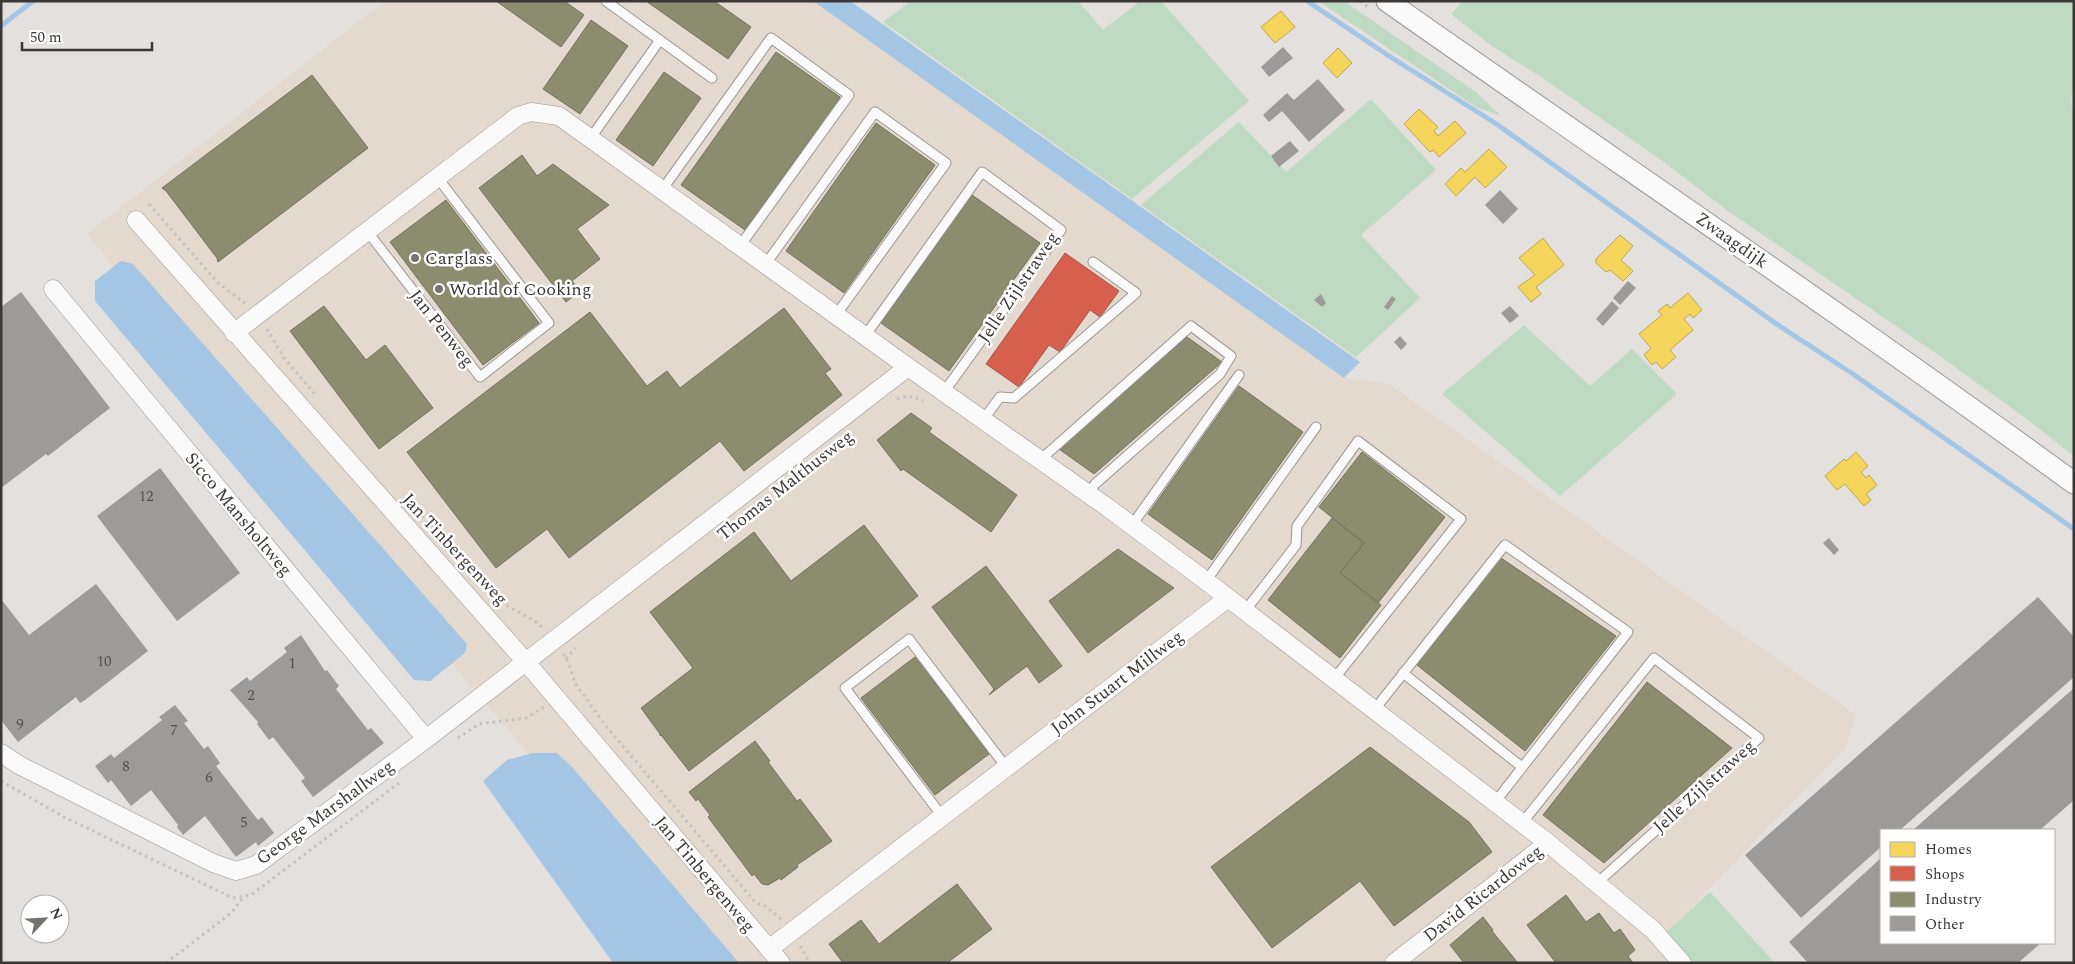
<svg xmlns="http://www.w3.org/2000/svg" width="2075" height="964" font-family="Spectral,serif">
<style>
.industrial{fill:#e3d9ce}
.green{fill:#bfdac3}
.water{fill:#a4c6e4}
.homes{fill:#f6d55c;stroke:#bea651}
.shops{fill:#d6604d;stroke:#a75446}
.industry{fill:#8c8c6e;stroke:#73725d}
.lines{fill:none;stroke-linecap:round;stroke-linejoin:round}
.stream{stroke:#a4c6e4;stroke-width:5}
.building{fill:#9d9b99}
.service-casing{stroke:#999795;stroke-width:11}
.minor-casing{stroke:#999795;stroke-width:19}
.tertiary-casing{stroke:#999795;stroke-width:23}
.path{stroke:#c3c1c1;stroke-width:3;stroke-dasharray:2.5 4;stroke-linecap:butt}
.service{stroke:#fbfafa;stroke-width:9}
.minor{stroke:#fbfafa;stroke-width:18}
.tertiary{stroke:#fbfafa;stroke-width:21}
.poi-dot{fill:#757270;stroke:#fff;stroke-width:2}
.labels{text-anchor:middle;stroke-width:5;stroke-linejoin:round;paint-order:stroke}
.number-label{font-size:15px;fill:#53504f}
.street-label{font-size:18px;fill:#3a3736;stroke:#fff}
.poi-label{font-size:18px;fill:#3a3736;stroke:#fff;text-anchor:start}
</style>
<rect width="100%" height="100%" fill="#e3e0dd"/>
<!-- industrial -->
<path class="industrial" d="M385,1H813L1344,378L1389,384L1856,715L1846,747L1666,933L1693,963H696L622,864L87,234Z"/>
<!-- green -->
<g class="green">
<path d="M911,1H1078L1103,30L1140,1H1161L1249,101L1132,199L883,22Z"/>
<path d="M1318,1H1344L1477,93L1501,116L1476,107Z"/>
<path d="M1463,1H2074V79L2071,103L2074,117V456L2028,420L1937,354L1728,211L1664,162L1544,79L1492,46L1451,14Z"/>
<path d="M1371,99L1436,170L1361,235L1420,298L1356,357L1141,205L1239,122L1286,172Z"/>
<path d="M1524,325L1590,386L1632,349L1677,394L1560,496L1442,394Z"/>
<path d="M1710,892L1775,963H1693L1665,933Z"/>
</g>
<!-- water -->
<g class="water">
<path d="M813,1H850L1360,362L1344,378Z"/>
<path d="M121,261L133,264L467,644L465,653L430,681L414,680L95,301V281Z"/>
<path d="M533,753H557L572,767L739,963H613L483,781L507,760Z"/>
</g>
<!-- homes -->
<g class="homes">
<path d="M1281,11L1295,27L1275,43L1261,27Z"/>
<path d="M1338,48L1352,63L1337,78L1323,63Z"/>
<path d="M1419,109L1438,127L1434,131L1438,136L1455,121L1466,133L1439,157L1433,150L1430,152L1404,124Z"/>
<path d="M1489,149L1507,167L1485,188L1475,177L1456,196L1445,184L1461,168L1465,172Z"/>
<path d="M1620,235L1633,246L1621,260L1633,271L1623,281L1610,270L1606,272L1596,263V259Z"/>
<path d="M1543,238L1564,265L1536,287L1541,294L1531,302L1518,287L1535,275L1519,258Z"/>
<path d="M1688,293L1702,310L1693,318L1690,314L1684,319L1693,330L1670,350L1676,357L1662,369L1656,362L1652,365L1644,355L1651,348L1639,334L1662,315L1658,311L1667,304L1670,308Z"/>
<path d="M1856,452L1868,466L1861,472L1866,478L1869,475L1877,485L1866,494L1871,500L1864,506L1845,484L1837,490L1825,476L1844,459L1846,461Z"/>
</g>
<!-- shops -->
<path class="shops" d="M1065,253L1119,291L1100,317L1090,310L1060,352L1049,345L1019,387L986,364Z"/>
<!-- industry -->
<g class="industry">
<path d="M496,1H564L584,15L561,47Z"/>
<path d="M646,1H714L751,27L728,59Z"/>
<path d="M591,20L628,46L580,114L543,89Z"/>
<path d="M776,52L840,97L745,230L681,185Z"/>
<path d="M664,72L701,98L653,166L616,140Z"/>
<path d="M312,75L368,148L218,262L217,258L166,191L162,188Z"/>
<path d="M876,123L935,165L844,293L786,251Z"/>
<path d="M522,155L537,176L553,164L609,205L577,229L600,259L572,281L580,291L566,302L479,188Z"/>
<path d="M972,195L1040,243L949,371L881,323Z"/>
<path d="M446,200L539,323L483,365L390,242Z"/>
<path d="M324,306L366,360L385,345L433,408L379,449L290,331Z"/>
<path d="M784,308L831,369L825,373L842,395L744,471L720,441L569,558L547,529L496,568L407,452L590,312L647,386L667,371L680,388Z"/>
<path d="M1187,337L1222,362L1094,474L1059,449Z"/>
<path d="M1239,386L1303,432L1212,560L1148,514Z"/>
<path d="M911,413L932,428L929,432L1017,495L991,532L903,469L901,471L877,440Z"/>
<path d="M1362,452L1445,517L1378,603L1340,573L1364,543L1319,507Z"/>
<path d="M1332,518L1364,543L1340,573L1381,605L1340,658L1268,600Z"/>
<path d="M864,525L918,596L689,771L661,735L660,736V734L641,708L693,668L650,612L754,532L791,581Z"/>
<path d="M1118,549L1174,588L1088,653L1049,601Z"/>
<path d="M1501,558L1616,636L1525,751L1417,665Z"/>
<path d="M986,566L1062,666L1039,683L1027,666L989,695L994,689L932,607Z"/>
<path d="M915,657L989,754L935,795L861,698Z"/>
<path d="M1647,682L1732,748L1604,863L1543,815Z"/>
<path d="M755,741L770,761L768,762L797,801L800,799L832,841L797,865L798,867L781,880L780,878L768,885L762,884L754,874L752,876L708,817L710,815L698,799L696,801L689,792Z"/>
<path d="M1370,747L1469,822L1492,852L1394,926L1360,881L1272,948L1211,867Z"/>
<path d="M957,884L992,929L947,963H843L829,944L861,920L879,944Z"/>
<path d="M1566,895L1586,922L1599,913L1614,933L1620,929L1635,950L1628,956L1633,963H1556L1527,925Z"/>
<path d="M1483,917L1493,930L1492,931L1518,963H1464L1450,945Z"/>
</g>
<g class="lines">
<!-- stream -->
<g class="stream">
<path d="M1307,1L1389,56L1495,123L1778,325L1853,374L2074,529"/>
<path d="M1,26L33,1"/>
</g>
</g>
<!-- building -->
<g class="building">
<path d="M1283,47L1293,58L1269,77L1261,67Z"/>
<path d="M1318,79L1345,110L1309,142L1282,111L1269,122L1263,115L1287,93L1294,100Z"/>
<path d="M1290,141L1299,151L1279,167L1271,156Z"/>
<path d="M1500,190L1518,209L1503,224L1485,205Z"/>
<path d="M1628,281L1636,288L1620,305L1613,298Z"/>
<path d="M21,292L110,408L48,456L46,454L1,488V307Z"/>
<path d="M1321,294L1326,303L1322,307L1314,300Z"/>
<path d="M1392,296L1396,299L1388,310L1384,307Z"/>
<path d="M1612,301L1619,308L1603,326L1596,319Z"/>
<path d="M1510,306L1519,316L1510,323L1501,313Z"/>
<path d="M1400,336L1407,344L1401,350L1394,342Z"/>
<path d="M160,468L240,573L177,621L97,516Z"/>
<path d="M1829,538L1839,550L1834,555L1823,543Z"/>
<path d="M96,584L148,651L85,700L80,703L76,697L18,742L1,720V599L29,635Z"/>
<path d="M2038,597L2074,637V677L1900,830H1881V847L1801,918L1745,855Z"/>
<path d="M301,635L325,671L327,670L339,686L336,689L368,730L371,728L384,743L313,797L301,781L305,778L273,737L269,740L257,724L258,722L230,690L247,677L250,681L287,652L284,648Z"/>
<path d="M2074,688V800L2040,830H1913Z"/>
<path d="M175,705L188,721L184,723L204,749L208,746L220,763L216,766L258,820L262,817L274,833L258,846L256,842L236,857L205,816L183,835L177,827L178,825L151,790L131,806L111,780L108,783L95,766L111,754L114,758L162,720L159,717Z"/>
<path d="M1881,858V943H2041L2018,963H1808L1789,942Z"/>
</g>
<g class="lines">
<defs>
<g id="service">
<path d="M606,1L712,78"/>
<path d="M590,139L660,40"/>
<path d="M662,190L771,38L849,95L740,246"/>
<path d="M367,231L480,377L549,323L437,177"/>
<path d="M765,265L875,112L946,163L836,315"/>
<path d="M865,336L982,172L1061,230L944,392"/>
<path d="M983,420L1000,397L1014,398L1136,293L1093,262"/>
<path d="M1040,460L1191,326L1231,356L1220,374L1095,484L1088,494"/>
<path d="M1132,525L1239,375"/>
<path d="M1206,581L1316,427"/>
<path d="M1245,611L1296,545L1297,526L1358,441L1461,519L1334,679"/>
<path d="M1403,673L1522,767"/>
<path d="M1375,709L1505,545L1628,632L1496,801"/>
<path d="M942,816L845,688L909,639L1006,767"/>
<path d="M1523,822L1654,658L1759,738L1597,883"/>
</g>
<g id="minor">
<path d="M136,220L525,661L781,963"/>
<path d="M53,289L426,739"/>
<path d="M234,333L518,116L531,112L559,116L908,367L1107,507L1206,581L1548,843L1653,930L1682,963"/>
<path d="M1,753L19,765L213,863L236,871L256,865L426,739L908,367"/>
<path d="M769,949L1228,598"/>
<path d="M1394,963L1548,843"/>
</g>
<path id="tertiary" d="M1387,1C1616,162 1848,318 2074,483"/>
</defs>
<!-- service casing -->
<use href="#service" class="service-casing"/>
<!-- minor casing -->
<use href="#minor" class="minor-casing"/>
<!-- tertiary casing -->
<use href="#tertiary" class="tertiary-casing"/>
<!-- path -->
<g class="path">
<path d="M1360,1L1369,8"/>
<path d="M149,204L218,283L245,303"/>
<path d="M267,329L284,358L315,394"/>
<path d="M897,399C907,395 913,396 923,401"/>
<path d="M413,506L506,605L538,623L542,628"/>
<path d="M563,654L569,664L575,683L605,725L756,903L765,906L781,919"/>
<path d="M566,659L575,648"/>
<path d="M458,738L479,724L526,718L544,707"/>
<path d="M1,781L66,818L233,898L251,895L399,783"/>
<path d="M800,946L810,963"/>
<path d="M166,963L231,913L243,898"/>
</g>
<!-- service -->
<use href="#service" class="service"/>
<!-- minor -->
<use href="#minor" class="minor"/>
<!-- tertiary -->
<use href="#tertiary" class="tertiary"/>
</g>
<!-- markers -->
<g class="poi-dot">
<circle cx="415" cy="258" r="5"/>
<circle cx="439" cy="289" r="5"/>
</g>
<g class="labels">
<!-- number labels -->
<g class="number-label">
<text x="146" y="501">12</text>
<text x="104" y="666">10</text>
<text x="292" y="668">1</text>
<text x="251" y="700">2</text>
<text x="20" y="729">9</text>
<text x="174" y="735">7</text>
<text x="126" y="771">8</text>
<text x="209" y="782">6</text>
<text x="244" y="827">5</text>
</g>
<!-- street labels -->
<g class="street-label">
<text transform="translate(1732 240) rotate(35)" y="6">Zwaagdijk</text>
<text transform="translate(1018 287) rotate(-56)" y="6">Jelle Zijlstraweg</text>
<text transform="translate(442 328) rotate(52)" y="6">Jan Penweg</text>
<text transform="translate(785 485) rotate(-38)" y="6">Thomas Malthusweg</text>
<text transform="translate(239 514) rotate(50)" y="6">Sicco Mansholtweg</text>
<text transform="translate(455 549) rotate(47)" y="6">Jan Tinbergenweg</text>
<text transform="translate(1117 682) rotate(-37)" y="6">John Stuart Millweg</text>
<text transform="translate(1704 786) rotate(-42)" y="6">Jelle Zijlstraweg</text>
<text transform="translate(325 812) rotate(-36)" y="6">George Marshallweg</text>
<text transform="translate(705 874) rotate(50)" y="6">Jan Tinbergenweg</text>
<text transform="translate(1483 893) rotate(-38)" y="6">David Ricardoweg</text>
</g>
<!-- poi labels -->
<g class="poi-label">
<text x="425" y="264">Carglass</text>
<text x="449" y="295">World of Cooking</text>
</g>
</g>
<!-- border -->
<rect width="2075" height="964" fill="none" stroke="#3a3736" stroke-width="5"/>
<!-- legend -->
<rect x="1880" y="829" width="175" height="115" fill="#ffffff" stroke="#b0afaf"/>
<rect x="1890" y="842" width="25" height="15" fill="#f6d55c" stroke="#b0afaf"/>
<text x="1925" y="854" font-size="15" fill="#3a3736">Homes</text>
<rect x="1890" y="866" width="25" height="15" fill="#d6604d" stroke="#b0afaf"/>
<text x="1925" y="879" font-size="15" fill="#3a3736">Shops</text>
<rect x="1890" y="892" width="25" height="15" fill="#8c8c6e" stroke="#b0afaf"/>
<text x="1925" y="904" font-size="15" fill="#3a3736">Industry</text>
<rect x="1890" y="916" width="25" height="15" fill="#9d9b99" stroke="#b0afaf"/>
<text x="1925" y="929" font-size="15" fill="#3a3736">Other</text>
<!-- north arrow -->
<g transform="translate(45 919) rotate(65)"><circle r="24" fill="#ffffff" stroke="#b0afaf"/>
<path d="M0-4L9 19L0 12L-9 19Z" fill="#757270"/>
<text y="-8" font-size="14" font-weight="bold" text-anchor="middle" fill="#3a3736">N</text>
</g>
<!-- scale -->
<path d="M22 42v8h130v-8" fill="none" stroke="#3a3736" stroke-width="2.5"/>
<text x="30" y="42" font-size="15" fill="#3a3736" stroke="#ffffff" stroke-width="4" paint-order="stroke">50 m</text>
</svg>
